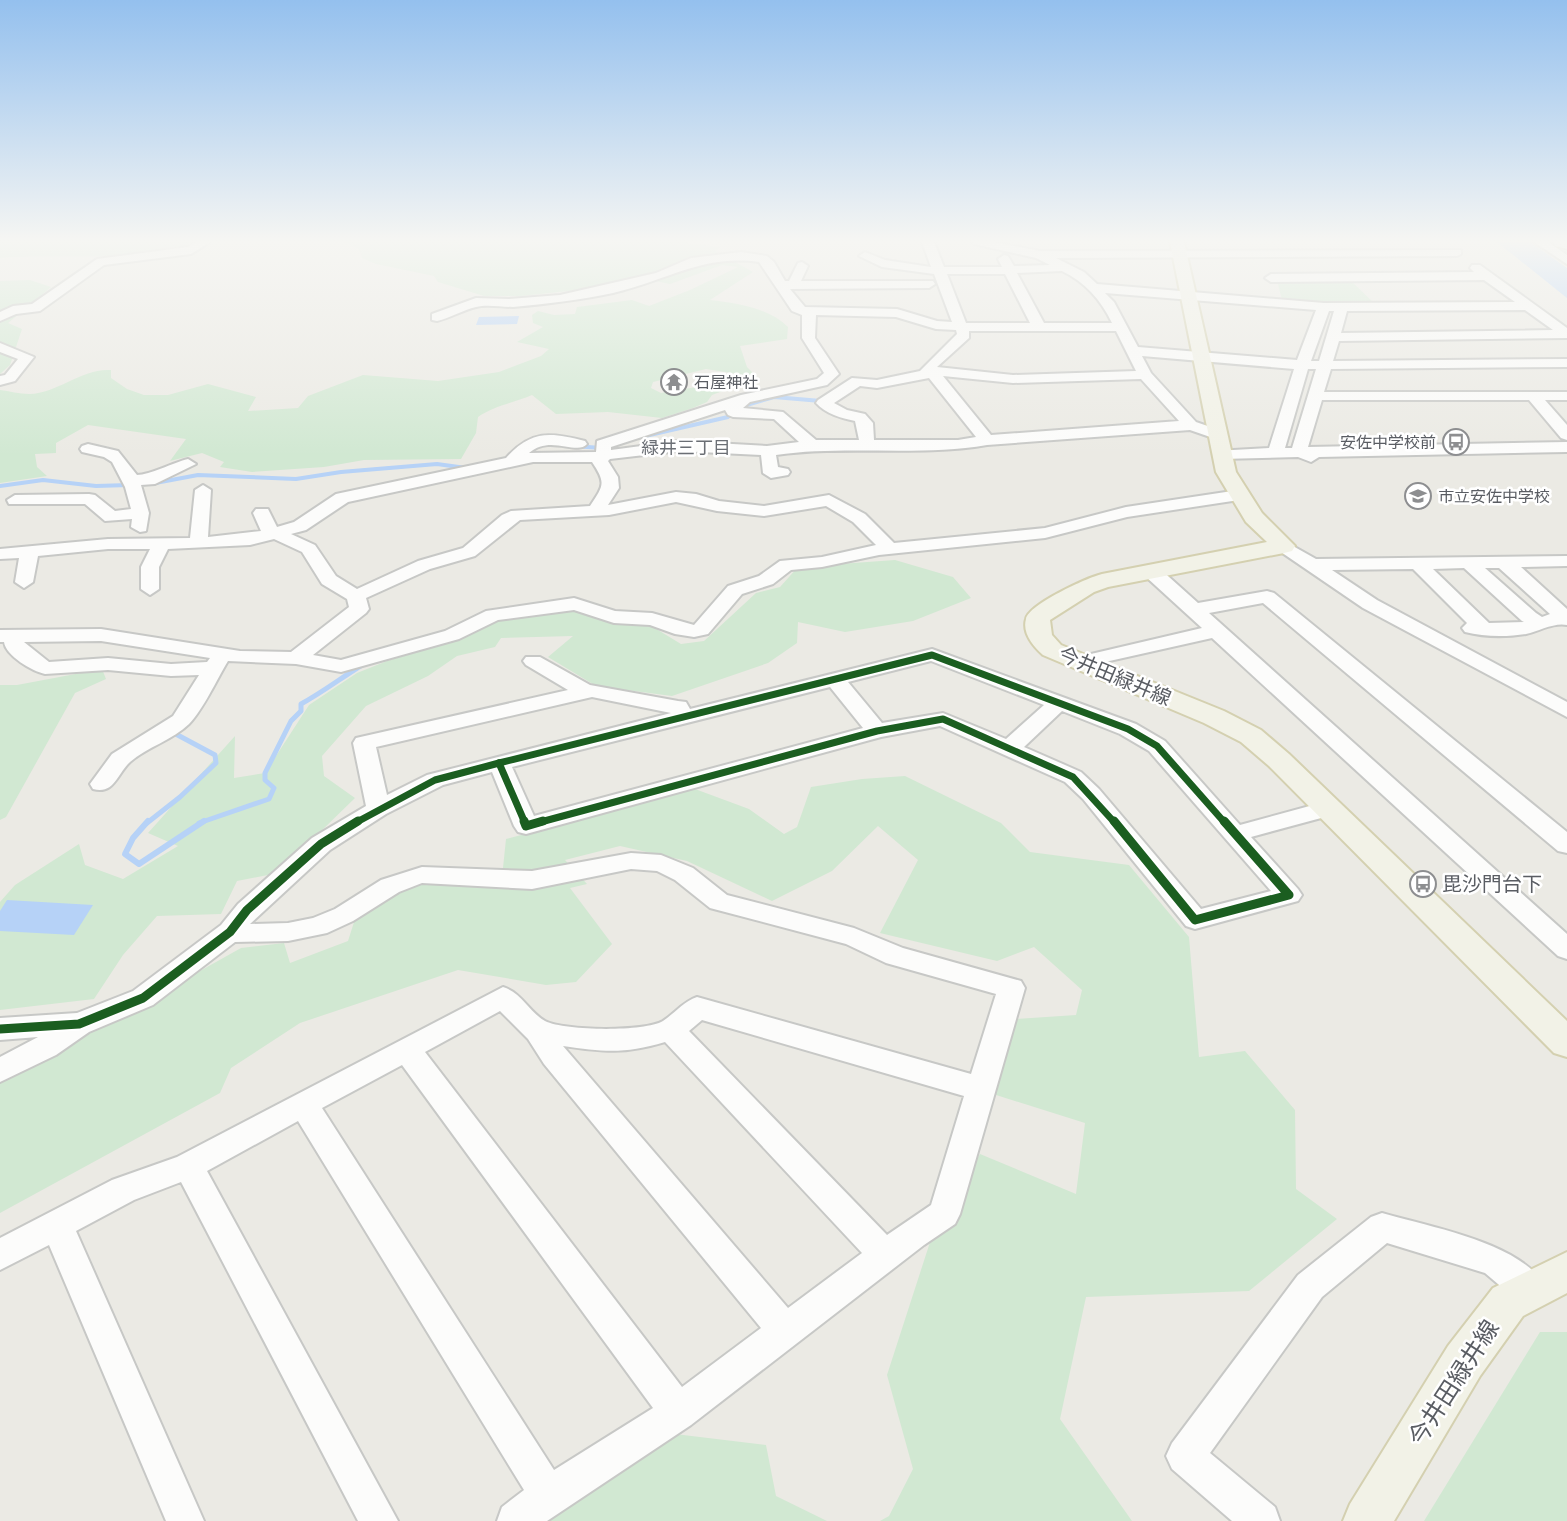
<svg xmlns="http://www.w3.org/2000/svg" width="1567" height="1521" font-family="'Varela Round','Noto Sans JP',sans-serif">
<style>
.green{fill:#d1e8d2}
.water{fill:#b6d2f7}
.lines{fill:none;stroke-linecap:round;stroke-linejoin:round}
.stream-far2{stroke:#b6d2f7;stroke-width:4}
.stream-far1{stroke:#b6d2f7;stroke-width:5}
.stream{stroke:#b6d2f7;stroke-width:6}
.minor-casing{stroke:#c7c8c6;stroke-width:4}
.major-casing{stroke:#d4d0b0;stroke-width:4}
.highway-casing{stroke:#c2bb92;stroke-width:3}
.minor{fill:#fcfcfb;fill-rule:evenodd}
.major{fill:#f2f2e7;fill-rule:evenodd}
.highway{fill:#eeede0;fill-rule:evenodd}
.cycleway-far1-casing{stroke:#fff;stroke-width:10}
.cycleway-casing{stroke:#fff;stroke-width:13}
.cycleway-far1{stroke:#1b5e20;stroke-width:7}
.cycleway{stroke:#1b5e20;stroke-width:9}
.labels{text-anchor:middle;stroke-width:5;stroke-linejoin:round;paint-order:stroke}
.far-poi-label{font-size:16px;fill:#5a5d63;stroke:#fff;text-anchor:start}
.far-neighbourhood-label{font-size:18px;fill:#6b6f75;stroke:#fff}
.street-label{font-size:20px;fill:#5a5d63;stroke:#fff}
.poi-label{font-size:20px;fill:#5a5d63;stroke:#fff;text-anchor:start}
.near-street-label{font-size:24px;fill:#5a5d63;stroke:#fff}
</style>
<rect width="100%" height="100%" fill="#ebeae4"/>
<!-- green -->
<g class="green">
<path d="M0,242H191C174,264 33,253 0,258Z"/>
<path d="M345,242H680L720,247L715,251L753,272L710,300C737,303 769,308 788,327L787,339L740,346L747,367L757,377L706,369L653,382L651,388L661,393L732,381L736,386L712,395L707,402L693,408L662,418L608,412L556,414L532,395C513,403 494,406 478,417L476,433L461,459L364,460L324,467L252,472L220,467L224,462L202,453L170,461L186,439L88,425L56,443V453L35,454L37,467L47,476L0,483V390C9,391 20,394 29,394C59,393 81,368 111,370V378L127,389L144,395H168L208,384L256,397L248,411L298,408L308,396L363,375L438,381L499,372L541,356L549,349L517,342L543,327L533,323L532,315L538,311L554,315L575,314L577,307L632,300L649,306L690,290L738,267L722,265L670,284L637,277L588,289L521,296H484L438,282L434,276L376,264L362,258L359,249Z"/>
<path d="M1349,279L1376,305L1342,306L1282,300L1277,280Z"/>
<path d="M30,280L51,287L8,323L22,329L10,365L0,374V281Z"/>
<path d="M895,560L953,577L971,598L913,621L845,632L798,622L797,643L768,663L672,696L596,686L548,657L573,636L501,638L495,647L457,656L428,676L366,706L322,756L324,776L355,798L278,873L237,881L221,914L157,916L123,955L94,999L0,1010V902L15,885L79,844L85,865L123,879L178,846L148,833L235,736L234,778L265,773L309,705L357,673L387,661L451,642L498,620L579,611L611,622L653,627L681,644L704,641L756,593L780,587L798,567Z"/>
<path d="M102,669L106,679L75,693L6,817L0,820V685H17Z"/>
<path d="M905,776L1001,823L1030,852L1129,865L1189,937L1199,1057L1245,1051L1295,1110L1296,1189L1337,1219L1249,1291L1086,1297L1060,1419L1132,1521H880L889,1516L913,1469L887,1375L932,1236L980,1154L1076,1194L1085,1123L993,1094L1016,1019L1076,1015L1082,990L1034,947L997,961L880,933L918,860L878,826L832,871L772,901L687,861L620,846L565,860L587,884L570,888L612,944L576,982L546,985L458,970L300,1023L231,1068L220,1093L0,1213V1083L241,948L284,943L290,963L348,941L355,919L413,883L501,887L506,839L695,789L749,809L784,834L797,827L811,787L862,779Z"/>
<path d="M1540,1332H1567V1521H1424Z"/>
<path d="M675,1434L766,1445L776,1496L827,1521H548Z"/>
</g>
<!-- water -->
<g class="water">
<path d="M1497,242H1530L1567,268V298Z"/>
<path d="M519,316L517,324L476,325L479,317Z"/>
<path d="M7,900L93,905L74,935L0,931V911Z"/>
</g>
<g class="lines">
<!-- stream-far2 -->
<g class="stream-far2">
<path d="M641,437L728,417L743,406L774,397L821,401"/>
<path d="M571,446L603,448"/>
<path d="M150,484L198,475L296,479L341,472L437,464L466,468"/>
<path d="M0,486L43,480L96,486L129,485"/>
</g>
<!-- stream-far1 -->
<g class="stream-far1">
<path d="M672,632L695,636"/>
<path d="M147,823L180,797L216,763L215,755L172,732"/>
<path d="M199,823L269,799L274,788L265,780V773L291,721L301,711V704C323,692 341,678 362,665"/>
</g>
<!-- stream -->
<path class="stream" d="M148,821L133,838L125,854L139,864L204,821"/>
<defs>
<g id="minor">
<path d="M196,242H210L191,254L104,265L40,311L16,314L0,321V312L13,306L32,304L97,259L188,247Z"/>
<path d="M922,242H934L944,267H1002L998,259L1004,255L1008,256L1014,266L1050,265L1036,258L974,244L972,242H994L1040,251L1461,250V254L1457,256L1056,258L1084,272L1097,284L1324,303L1515,302L1484,280L1271,282L1265,278L1271,274L1474,272L1470,268L1472,265H1480L1567,328V338L1339,341L1333,361L1567,359V367L1331,369L1324,392H1567V400H1545L1567,425V440L1561,438L1529,400H1322L1308,447L1567,442V452L1319,457L1311,462L1298,457L1221,459L1213,454L1215,451L1269,448L1294,369L1142,356L1151,373L1196,422L1222,431L1224,434L1222,437L1216,439L1190,430L987,445C918,457 846,445 776,455L778,467L788,469L790,472L788,475L771,478L763,473L761,455L679,451L610,459L608,461L618,477L619,488L608,505L676,492L696,494L719,501L764,506L829,495L865,514L894,543L1045,528L1126,507L1239,490L1247,495L1239,500L1127,517L1045,538L879,555L822,567L791,570L773,584L742,594L708,634L694,637L675,634L650,625L614,623L574,610L498,620L459,639L341,672L296,664L228,661C217,679 203,710 189,724C173,740 147,747 130,762C117,774 114,795 93,789L90,784L112,754L173,716L199,675L171,676L108,670L45,674C32,671 6,656 4,642H0V630L101,629L240,651L291,652L349,607L347,599L322,584L302,552L274,539L250,545L168,549L159,567V589L150,595L141,589V567L150,549H108L38,556L33,582L24,588L15,582L19,558L0,559V549L108,539L190,538L195,490L203,485L211,490L208,537L261,531L253,513L256,509H268L277,527L294,522L336,494L506,458C531,430 550,432 585,441L587,444C577,456 550,434 529,453L596,452L597,441L741,395L817,379L824,373L802,338V315L792,311L759,262C703,254 666,281 613,293C580,300 546,304 513,307C501,307 487,304 476,307C463,310 450,318 437,321L432,320V314L476,298L509,299L560,295L656,273L691,258L741,252L767,256L774,262L785,281H789L798,263L802,262L808,266L801,281H933L935,284L929,288L790,289L805,307L897,309L937,321L952,322L934,274L882,267L859,256L865,252L885,260L931,267ZM1062,271C1085,282 1101,300 1112,323H1044L1017,273ZM947,274H1005L1030,323H966ZM1105,293L1316,310L1297,360L1138,347L1114,302ZM1525,310L1553,330L1341,333L1347,311ZM1329,311H1334L1319,361H1311ZM816,315L896,317L936,329L956,330L957,334L920,371L877,380L852,378L818,400L816,403C826,414 841,418 855,421L859,440H816L783,412L743,408L750,402L827,385L839,374L815,338ZM969,331H1116L1136,371L1013,375L937,367L969,338ZM1308,369H1316L1292,448H1285ZM943,376L1013,383L1141,379L1179,421L991,435ZM929,378L976,437L958,440H874L873,423L865,414L847,410L834,403L860,386L877,388ZM725,410L728,415L733,417L774,419L799,442L767,446L679,441L611,450V447ZM533,462H592C606,483 604,485 590,506L511,511L502,515L463,548L418,561L357,589L336,576L315,545L291,534L306,530L348,502ZM676,502L717,511L764,516L826,506L853,522L876,545L822,557L780,561L759,576L728,586L694,625L652,613L615,611L574,598L486,611L445,631L341,660L313,655L366,613L369,609L366,598L430,569L475,556L520,520L609,515ZM101,641L210,658L207,662L171,664L108,658L49,662L24,642Z"/>
<path d="M1534,242H1548L1567,255V264Z"/>
<path d="M0,343L34,357L15,381L0,385V376L5,375L18,359L0,352Z"/>
<path d="M88,444L118,451L137,475C150,475 172,463 188,459L196,464L155,484L141,485L149,513L146,531L140,532L131,527L132,519L105,521L85,504H9L7,500L15,495L89,494L95,495L115,511L131,509L125,487L112,462L104,457L82,452L80,449L82,446Z"/>
<path d="M1284,541L1316,559L1567,556V566L1521,567L1567,609V625C1555,622 1539,631 1526,634C1507,637 1484,637 1465,632L1462,628L1467,623L1413,569L1332,570L1377,600L1567,702V717L1363,608L1278,550L1275,546ZM1464,568L1522,621L1524,622L1489,623L1433,569ZM1485,568H1499L1550,614L1542,617L1536,613Z"/>
<path d="M1152,566L1159,568L1198,603L1267,591L1274,593L1567,832V853L1558,851L1263,603L1209,613L1567,934V959L1558,956L1212,638L1105,662L1096,670H1082L1079,666L1091,654L1202,628L1145,576L1143,572Z"/>
<path d="M932,649L1136,724L1165,741L1240,825L1328,801L1336,804L1340,809L1336,814L1251,837L1298,889L1302,895L1298,901L1195,929L1186,926L1083,799L1065,782L940,726L881,737L526,834L518,832L514,826L492,772L443,785L386,814L330,850L250,924L288,923L313,918L335,909L381,880L422,867L532,871L631,853L661,855L693,868L727,895L854,928L903,948L1021,981L1025,988L960,1214L955,1224L924,1245L691,1425L547,1521H497L502,1507L524,1490L298,1121L207,1171L398,1521H358L181,1182L134,1200L76,1231L204,1521H166L49,1245L0,1270V1238L112,1180L177,1157L503,987C522,993 529,1012 545,1021C565,1031 644,1032 663,1021C675,1013 683,1002 697,997L971,1074L996,994L886,963L846,944L710,908L675,880L657,871L631,869L532,889L422,883L399,892L353,921L327,933L288,941L235,942L153,1005L89,1032L56,1055L0,1082V1057L38,1037L0,1040V1018L77,1013L133,991L221,925L238,904L312,838L366,806L353,743L356,738L568,690L526,665L523,661L526,657H540L590,685L678,701L686,702L690,709ZM931,661L1044,705L1006,739L943,713L882,723L848,682ZM830,687L863,728L534,816L512,767ZM592,697L671,713L427,775L387,795L376,747ZM1062,711L1120,734L1149,751L1271,891L1201,909L1099,789L1081,772L1024,747ZM500,1011L528,1039L544,1064L761,1328L682,1387L425,1052ZM702,1020L964,1096L931,1205L887,1235L689,1031ZM665,1042L862,1253L788,1308L563,1046C604,1052 625,1054 665,1042ZM402,1065L653,1408L554,1470L322,1108Z"/>
<path d="M1382,1213C1429,1227 1526,1243 1547,1290L1542,1301L1530,1306L1518,1301L1485,1273L1387,1243L1322,1297L1210,1453L1275,1507L1280,1521H1232L1172,1469L1166,1456L1172,1443L1298,1275L1371,1217Z"/>
</g>
<g id="major">
<path d="M1170,242H1184L1236,472L1262,513L1295,546L1292,551L1284,553L1108,587L1094,592L1050,620L1052,635L1061,645L1224,711L1261,730L1289,754L1567,1021V1057L1554,1053L1269,766L1241,742L1204,723L1043,655C1033,646 1022,633 1026,619C1029,604 1087,578 1102,574L1267,542L1246,522L1216,472Z"/>
<path d="M1567,1252V1293L1523,1316L1480,1376L1394,1521H1343L1350,1504L1448,1346L1493,1288Z"/>
</g>
<path id="highway" d="M1553,242H1567V249L1555,246Z"/>
</defs>
<!-- minor casing -->
<use href="#minor" class="minor-casing"/>
<!-- major casing -->
<use href="#major" class="major-casing"/>
<!-- highway casing -->
<use href="#highway" class="highway-casing"/>
<!-- minor -->
<use href="#minor" class="minor"/>
<!-- major -->
<use href="#major" class="major"/>
<!-- highway -->
<use href="#highway" class="highway"/>
<defs>
<g id="cycleway-far1">
<path d="M499,763L525,823"/>
<path d="M499,763L932,655L1128,729L1157,746L1225,823"/>
<path d="M355,823L435,780L499,763"/>
<path d="M537,823L877,731L943,719L1073,777L1115,823"/>
</g>
<g id="cycleway">
<path d="M524,821L526,826L543,821"/>
<path d="M1114,821L1195,920L1289,895L1224,821"/>
<path d="M0,1029L79,1024L143,998L230,932L247,910L321,844L358,821"/>
</g>
</defs>
<!-- cycleway-far1 casing -->
<use href="#cycleway-far1" class="cycleway-far1-casing"/>
<!-- cycleway casing -->
<use href="#cycleway" class="cycleway-casing"/>
<!-- cycleway-far1 -->
<use href="#cycleway-far1" class="cycleway-far1"/>
<!-- cycleway -->
<use href="#cycleway" class="cycleway"/>
</g>
<!-- sky -->
<linearGradient id="sky" x2="0" y2="1"><stop stop-color="#94c0ee"/><stop offset="0.53" stop-color="#f6f6f3"/><stop offset="1" stop-color="#f6f6f3" stop-opacity="0"/></linearGradient>
<rect width="1567" height="455" fill="url(#sky)"/>
<!-- icons -->
<defs>
<symbol id="temple-ring" viewBox="-11 -11 22 22"><circle r="9.5" fill="#fff" stroke="#8d8e90" stroke-width="1.5"/><path d="M0-6L5-2H3V0L6.5 2.5H4V6H1.5V3h-3V6H-4V2.5H-6.5L-3 0V-2H-5Z" fill="#8d8e90"/></symbol>
<symbol id="bus-ring" viewBox="-11 -11 22 22"><circle r="9.5" fill="#fff" stroke="#8d8e90" stroke-width="1.5"/><path d="M-5-6H5V4H4V6H2V4H-2V6H-4V4H-5ZM-3.5-4V0h7V-4ZM-3.5 1.2v1.5H-2V1.2ZM2 1.2v1.5H3.5V1.2Z" fill="#8d8e90"/></symbol>
<symbol id="school-ring" viewBox="-11 -11 22 22"><circle r="9.5" fill="#fff" stroke="#8d8e90" stroke-width="1.5"/><path d="M0-5L7-2L0 1L-7-2ZM-4 1L0 2.5L4 1V4Q0 6-4 4Z" fill="#8d8e90"/></symbol>
</defs>
<g fill-rule="evenodd">
<use href="#temple-ring" x="659" y="367" width="30" height="30"/>
<use href="#bus-ring" x="1441" y="427" width="30" height="30"/>
<use href="#school-ring" x="1403" y="481" width="30" height="30"/>
<use href="#bus-ring" x="1408" y="869" width="30" height="30"/>
</g>
<g class="labels">
<!-- far-poi labels -->
<g class="far-poi-label">
<text x="694" y="388">石屋神社</text>
<text x="1436" y="448" text-anchor="end">安佐中学校前</text>
<text x="1438" y="502">市立安佐中学校</text>
</g>
<!-- far-neighbourhood labels -->
<g class="far-neighbourhood-label">
<text x="686" y="454">緑井三丁目</text>
</g>
<!-- street labels -->
<g class="street-label">
<text transform="translate(1115 676) rotate(23)" y="7">今井田緑井線</text>
</g>
<!-- poi labels -->
<g class="poi-label">
<text x="1442" y="891">毘沙門台下</text>
</g>
<!-- near-street labels -->
<g class="near-street-label">
<text transform="translate(1454 1383) rotate(-57)" y="8">今井田緑井線</text>
</g>
</g>
</svg>
